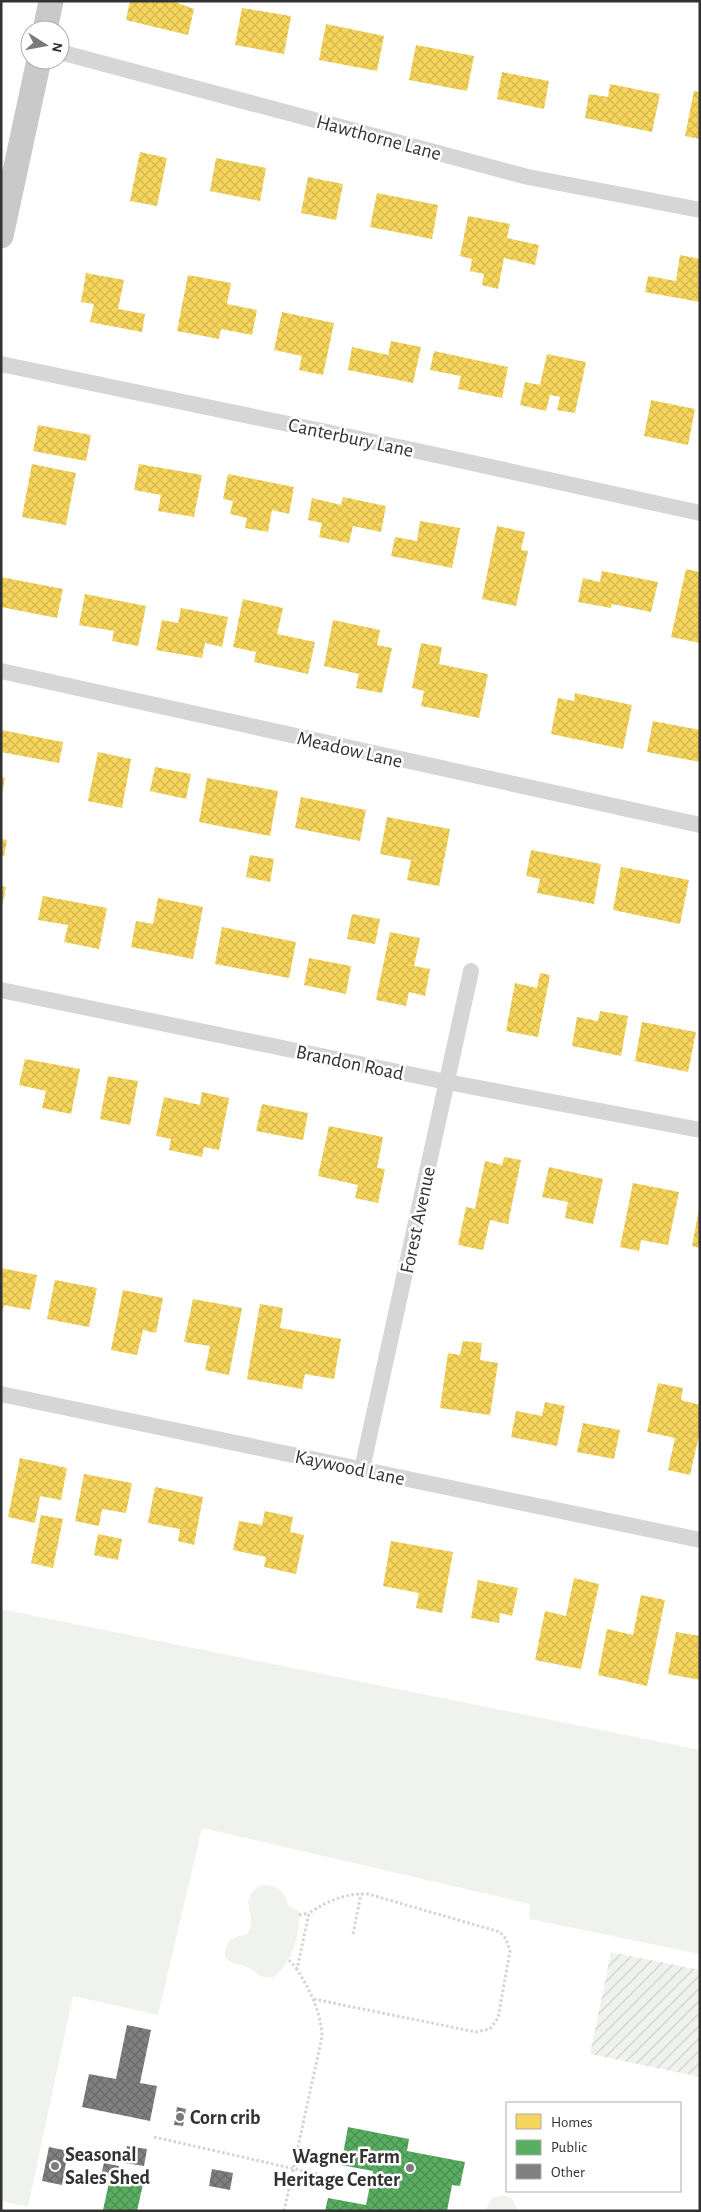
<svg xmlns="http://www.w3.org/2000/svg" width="701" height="2212" font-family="'Alegreya Sans',sans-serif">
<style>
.green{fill:#f0f3ed}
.garden{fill:url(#garden-furrows)}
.homes{fill:url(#homes-cross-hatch)}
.public{fill:url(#public-cross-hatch)}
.building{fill:url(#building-cross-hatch)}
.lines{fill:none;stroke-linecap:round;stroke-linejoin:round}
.path{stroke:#d4d4d4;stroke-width:3;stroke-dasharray:2.5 2.5;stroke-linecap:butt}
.street{stroke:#d6d6d6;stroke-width:16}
.primary{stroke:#c9c9c9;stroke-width:25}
.poi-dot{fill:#7a7a7a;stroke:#fff;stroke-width:2}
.labels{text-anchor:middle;stroke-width:5;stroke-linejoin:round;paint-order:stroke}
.street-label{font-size:20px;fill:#323232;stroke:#fff}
.poi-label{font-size:20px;font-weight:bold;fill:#323232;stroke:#fff;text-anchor:start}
</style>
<defs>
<pattern id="garden-furrows" width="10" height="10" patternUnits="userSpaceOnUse" patternTransform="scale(1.25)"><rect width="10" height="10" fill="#f0f3ed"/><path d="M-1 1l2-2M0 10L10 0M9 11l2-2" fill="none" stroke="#ced1cc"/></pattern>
<pattern id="homes-cross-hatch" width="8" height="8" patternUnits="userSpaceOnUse" patternTransform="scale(1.25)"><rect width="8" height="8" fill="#f6d55c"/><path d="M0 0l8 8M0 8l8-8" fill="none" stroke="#d3b750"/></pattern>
<pattern id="public-cross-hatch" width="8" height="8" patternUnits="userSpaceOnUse" patternTransform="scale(1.25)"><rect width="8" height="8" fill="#5aae61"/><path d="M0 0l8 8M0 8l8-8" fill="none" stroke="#4b8e51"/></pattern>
<pattern id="building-cross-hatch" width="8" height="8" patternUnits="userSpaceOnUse" patternTransform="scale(1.25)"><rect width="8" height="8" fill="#808080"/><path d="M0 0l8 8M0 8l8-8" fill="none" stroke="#696969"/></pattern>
</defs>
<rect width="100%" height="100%" fill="#fff"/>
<!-- green -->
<g class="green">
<path d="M1,1609L700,1750V1954L529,1919L530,1904L202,1828L158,2015L73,1996L28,2207L1,2201Z"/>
<path d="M260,1885C276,1885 284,1890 288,1905L299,1911C300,1936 293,1961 274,1977C258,1979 261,1974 249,1968C240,1963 233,1966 225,1957C225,1939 232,1938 247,1934C260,1914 235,1903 260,1885Z"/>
<path d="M502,2195L512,2198L518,2211H485L492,2198Z"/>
</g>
<!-- garden -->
<path class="garden" d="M611,1952L700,1970V2077L590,2054Z"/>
<!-- homes -->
<g class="homes">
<path d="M130,1H172L194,9L188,35L126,20Z"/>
<path d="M242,8L291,16L284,54L235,45Z"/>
<path d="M326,24L384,36L377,71L319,60Z"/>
<path d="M416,45L474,56L467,91L409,80Z"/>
<path d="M502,72L549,81L544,109L497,99Z"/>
<path d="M610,84L660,94L652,132L585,118L589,94L608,97Z"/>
<path d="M694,91L700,92V139L685,136Z"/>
<path d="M140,152L167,158L157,206L130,201Z"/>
<path d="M216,158L266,168L260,201L210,191Z"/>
<path d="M308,177L343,184L336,220L301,213Z"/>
<path d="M377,193L438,205L432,239L370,227Z"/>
<path d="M468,216L510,224L507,238L539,245L535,265L504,258L498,289L482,285L484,274L470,271L472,259L460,256Z"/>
<path d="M680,255L700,259V302L645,292L648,276L676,281Z"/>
<path d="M86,273L124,280L118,309L145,314L142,332L90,322L94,304L81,302Z"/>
<path d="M188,275L231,283L227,304L257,310L252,335L221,329L219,339L177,331Z"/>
<path d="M282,312L334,323L323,375L299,370L302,356L274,350Z"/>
<path d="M391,341L421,347L413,383L348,370L352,347L388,355Z"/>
<path d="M434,351L508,367L502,398L458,389L461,376L430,370Z"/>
<path d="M547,354L586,362L575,413L557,410L560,397L550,395L546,411L520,405L525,382L540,385Z"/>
<path d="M651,400L695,409L688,445L644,436Z"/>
<path d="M38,425L91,435L86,461L33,451Z"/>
<path d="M32,464L76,473L66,525L22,517Z"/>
<path d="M139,464L202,475L194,517L158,511L161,495L134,490Z"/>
<path d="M228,474L294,487L289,514L272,510L268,532L245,528L247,518L230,514L233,501L223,499Z"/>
<path d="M343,497L386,506L381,532L353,526L349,543L319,537L322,523L308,520L312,498L341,505Z"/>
<path d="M420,521L460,528L452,568L391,556L395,537L417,541Z"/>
<path d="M497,526L525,532L521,550L528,551L516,606L482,599Z"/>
<path d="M686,569L700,572V643L671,637Z"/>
<path d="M602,571L658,582L651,612L612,604L611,608L578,602L583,578L600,582Z"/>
<path d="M1,577L63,589L57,618L1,607Z"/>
<path d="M85,594L146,606L138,646L112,641L114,631L79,625Z"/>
<path d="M243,599L283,608L277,634L315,642L308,674L254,662L256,652L233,647Z"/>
<path d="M181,608L228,617L222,647L205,643L202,658L156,650L162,620L178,623Z"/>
<path d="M333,620L380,630L377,645L392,648L382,693L356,688L359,674L324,666Z"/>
<path d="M421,643L442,647L439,664L488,674L479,718L421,706L424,691L412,688Z"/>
<path d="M575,693L632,705L623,749L551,734L558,698L574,701Z"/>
<path d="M653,721L700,730V762L647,752Z"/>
<path d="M1,730L63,742L59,763L1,752Z"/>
<path d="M98,752L131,759L122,808L88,801Z"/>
<path d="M155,767L191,774L186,799L150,791Z"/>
<path d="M1,777L5,778L2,794H1Z"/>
<path d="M207,778L278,791L270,836L199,822Z"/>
<path d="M301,797L366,810L360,841L295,828Z"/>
<path d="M387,817L450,829L439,886L407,880L411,860L380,854Z"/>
<path d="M1,839L7,840L4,856L1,855Z"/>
<path d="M531,850L601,864L594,904L537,893L540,879L526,876Z"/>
<path d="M250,855L274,859L270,882L246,877Z"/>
<path d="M621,867L689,880L680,924L613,910Z"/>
<path d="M1,886L6,887L2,906H1Z"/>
<path d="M43,896L107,908L99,949L64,942L68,925L38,920Z"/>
<path d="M158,898L203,907L193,959L131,947L136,921L153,924Z"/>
<path d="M352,914L380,919L375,944L347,939Z"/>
<path d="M222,927L296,942L289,978L215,964Z"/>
<path d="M390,932L420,938L414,966L430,969L425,996L409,992L406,1006L376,1000Z"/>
<path d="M309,958L351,966L346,994L304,985Z"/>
<path d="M540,973L550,975L538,1037L506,1031L515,983L537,988Z"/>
<path d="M600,1011L628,1016L621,1056L572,1046L577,1017L598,1021Z"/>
<path d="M642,1022L696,1032L688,1072L635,1061Z"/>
<path d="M25,1059L80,1069L71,1114L42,1108L46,1091L19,1085Z"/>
<path d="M108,1076L138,1081L130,1125L100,1119Z"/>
<path d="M202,1092L229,1098L219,1150L204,1147L202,1157L169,1150L171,1139L156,1136L164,1097L200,1105Z"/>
<path d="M262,1104L308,1113L303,1140L256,1131Z"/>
<path d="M329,1126L383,1137L377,1168L385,1169L378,1203L355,1198L358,1185L318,1176Z"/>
<path d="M504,1157L521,1160L508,1224L490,1220L483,1250L458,1245L466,1207L475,1209L485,1161L502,1165Z"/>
<path d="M549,1167L603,1179L593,1224L565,1218L568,1202L542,1197Z"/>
<path d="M633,1183L679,1192L668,1245L641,1240L639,1251L620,1247Z"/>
<path d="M699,1209H700V1248L692,1246Z"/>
<path d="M1,1268L37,1275L30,1310L4,1305L1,1316Z"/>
<path d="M55,1280L97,1288L89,1327L47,1319Z"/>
<path d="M123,1290L163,1298L156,1333L143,1330L137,1355L111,1350Z"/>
<path d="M193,1299L242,1308L229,1375L205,1370L210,1346L184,1342Z"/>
<path d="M260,1304L283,1308L280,1328L341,1339L334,1379L305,1374L302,1389L247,1379Z"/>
<path d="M463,1341L482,1343L480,1360L498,1363L490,1415L440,1408L448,1353L460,1355Z"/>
<path d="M658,1383L683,1388L681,1400L700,1405V1431L690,1475L668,1470L675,1438L647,1432Z"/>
<path d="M545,1402L565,1406L557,1446L511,1437L516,1411L542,1416Z"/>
<path d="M583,1423L620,1430L614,1459L577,1452Z"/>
<path d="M20,1458L67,1468L61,1500L40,1496L35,1523L8,1517Z"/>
<path d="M84,1474L132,1483L126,1513L102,1509L99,1526L75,1521Z"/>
<path d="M155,1487L203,1497L194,1545L178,1541L180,1529L148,1523Z"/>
<path d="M265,1511L293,1517L290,1532L304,1535L296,1574L264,1567L266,1557L233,1550L239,1521L262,1525Z"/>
<path d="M41,1515L63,1519L53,1568L31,1563Z"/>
<path d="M98,1534L122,1539L118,1560L94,1555Z"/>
<path d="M391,1541L453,1552L442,1613L416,1608L419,1593L383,1586Z"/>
<path d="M574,1578L599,1584L581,1669L535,1660L545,1611L566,1616Z"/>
<path d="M478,1580L518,1588L512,1616L500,1613L499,1623L471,1618Z"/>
<path d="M641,1595L665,1600L647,1686L598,1675L607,1629L633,1635Z"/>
<path d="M676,1632L700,1636V1680L668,1674Z"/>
</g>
<!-- public -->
<g class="public">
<path d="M348,2127L409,2139L407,2151L465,2162L460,2186L452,2185L447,2211H325L328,2198L366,2205L373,2171L341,2165Z"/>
<path d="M110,2178L143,2184L137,2211L103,2210Z"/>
</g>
<!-- building -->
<g class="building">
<path d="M127,2025L151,2030L140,2083L157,2086L150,2121L82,2107L89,2074L116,2079Z"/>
<path d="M177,2107L186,2109L183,2126L174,2125Z"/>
<path d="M127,2146L147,2149L144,2166L125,2163Z"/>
<path d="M49,2147L68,2151L62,2185L42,2181Z"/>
<path d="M104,2163L119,2166L117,2178L101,2175Z"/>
<path d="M212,2169L233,2173L230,2190L209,2186Z"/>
</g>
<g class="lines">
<!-- path -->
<g class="path">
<path d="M299,1915L309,1913"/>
<path d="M353,1934L361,1894"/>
<path d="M289,1960L297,1969"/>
<path d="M154,2137L370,2186"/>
<path d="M284,2211L322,2037C321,2011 310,1991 297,1969L309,1913C328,1901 345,1893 368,1894L500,1932L506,1939L510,1951L498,2018L490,2029L476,2032L314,1999"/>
</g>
<!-- street -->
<g class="street">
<path d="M60,52L528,177L700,210"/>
<path d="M1,364L413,450L700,513"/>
<path d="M1,671L700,825"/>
<path d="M1,990L447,1082L700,1130"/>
<path d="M1,1394L700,1540"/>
<path d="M362,1469L471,971"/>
</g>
<!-- primary -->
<g class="primary">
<path d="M45,30L51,1"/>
<path d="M1,236L39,60"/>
</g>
</g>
<!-- markers -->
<g class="poi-dot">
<circle cx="180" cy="2117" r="5"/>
<circle cx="55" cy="2166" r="5"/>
<circle cx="410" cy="2168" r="5"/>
</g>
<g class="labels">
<!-- street labels -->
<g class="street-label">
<text transform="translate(379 137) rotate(15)" y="7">Hawthorne Lane</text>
<text transform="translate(351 437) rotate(12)" y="7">Canterbury Lane</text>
<text transform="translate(350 749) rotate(13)" y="7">Meadow Lane</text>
<text transform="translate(350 1062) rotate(12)" y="7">Brandon Road</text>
<text transform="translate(417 1220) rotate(-78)" y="7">Forest Avenue</text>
<text transform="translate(350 1467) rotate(12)" y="7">Kaywood Lane</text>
</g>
<!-- poi labels -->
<g class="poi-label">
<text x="190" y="2124">Corn crib</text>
<text x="65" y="2161">Seasonal<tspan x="65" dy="23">Sales Shed</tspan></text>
<text x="400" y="2163" text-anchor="end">Wagner Farm<tspan x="400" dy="23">Heritage Center</tspan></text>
</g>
</g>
<!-- border -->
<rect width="701" height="2212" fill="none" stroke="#323232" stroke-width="5"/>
<!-- legend -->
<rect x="506" y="2102" width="175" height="90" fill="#ffffff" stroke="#adadad"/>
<rect x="516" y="2114" width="25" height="15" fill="#f6d55c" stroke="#adadad"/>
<text x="551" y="2127" font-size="15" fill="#323232">Homes</text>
<rect x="516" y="2140" width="25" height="15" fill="#5aae61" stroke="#adadad"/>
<text x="551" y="2152" font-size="15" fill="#323232">Public</text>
<rect x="516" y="2164" width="25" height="15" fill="#808080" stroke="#adadad"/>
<text x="551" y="2177" font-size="15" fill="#323232">Other</text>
<!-- north arrow -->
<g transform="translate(45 45) rotate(101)"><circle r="24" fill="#ffffff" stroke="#adadad"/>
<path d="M0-4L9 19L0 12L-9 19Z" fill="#7a7a7a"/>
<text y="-8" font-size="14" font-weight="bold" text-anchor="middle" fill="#323232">N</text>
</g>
</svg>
